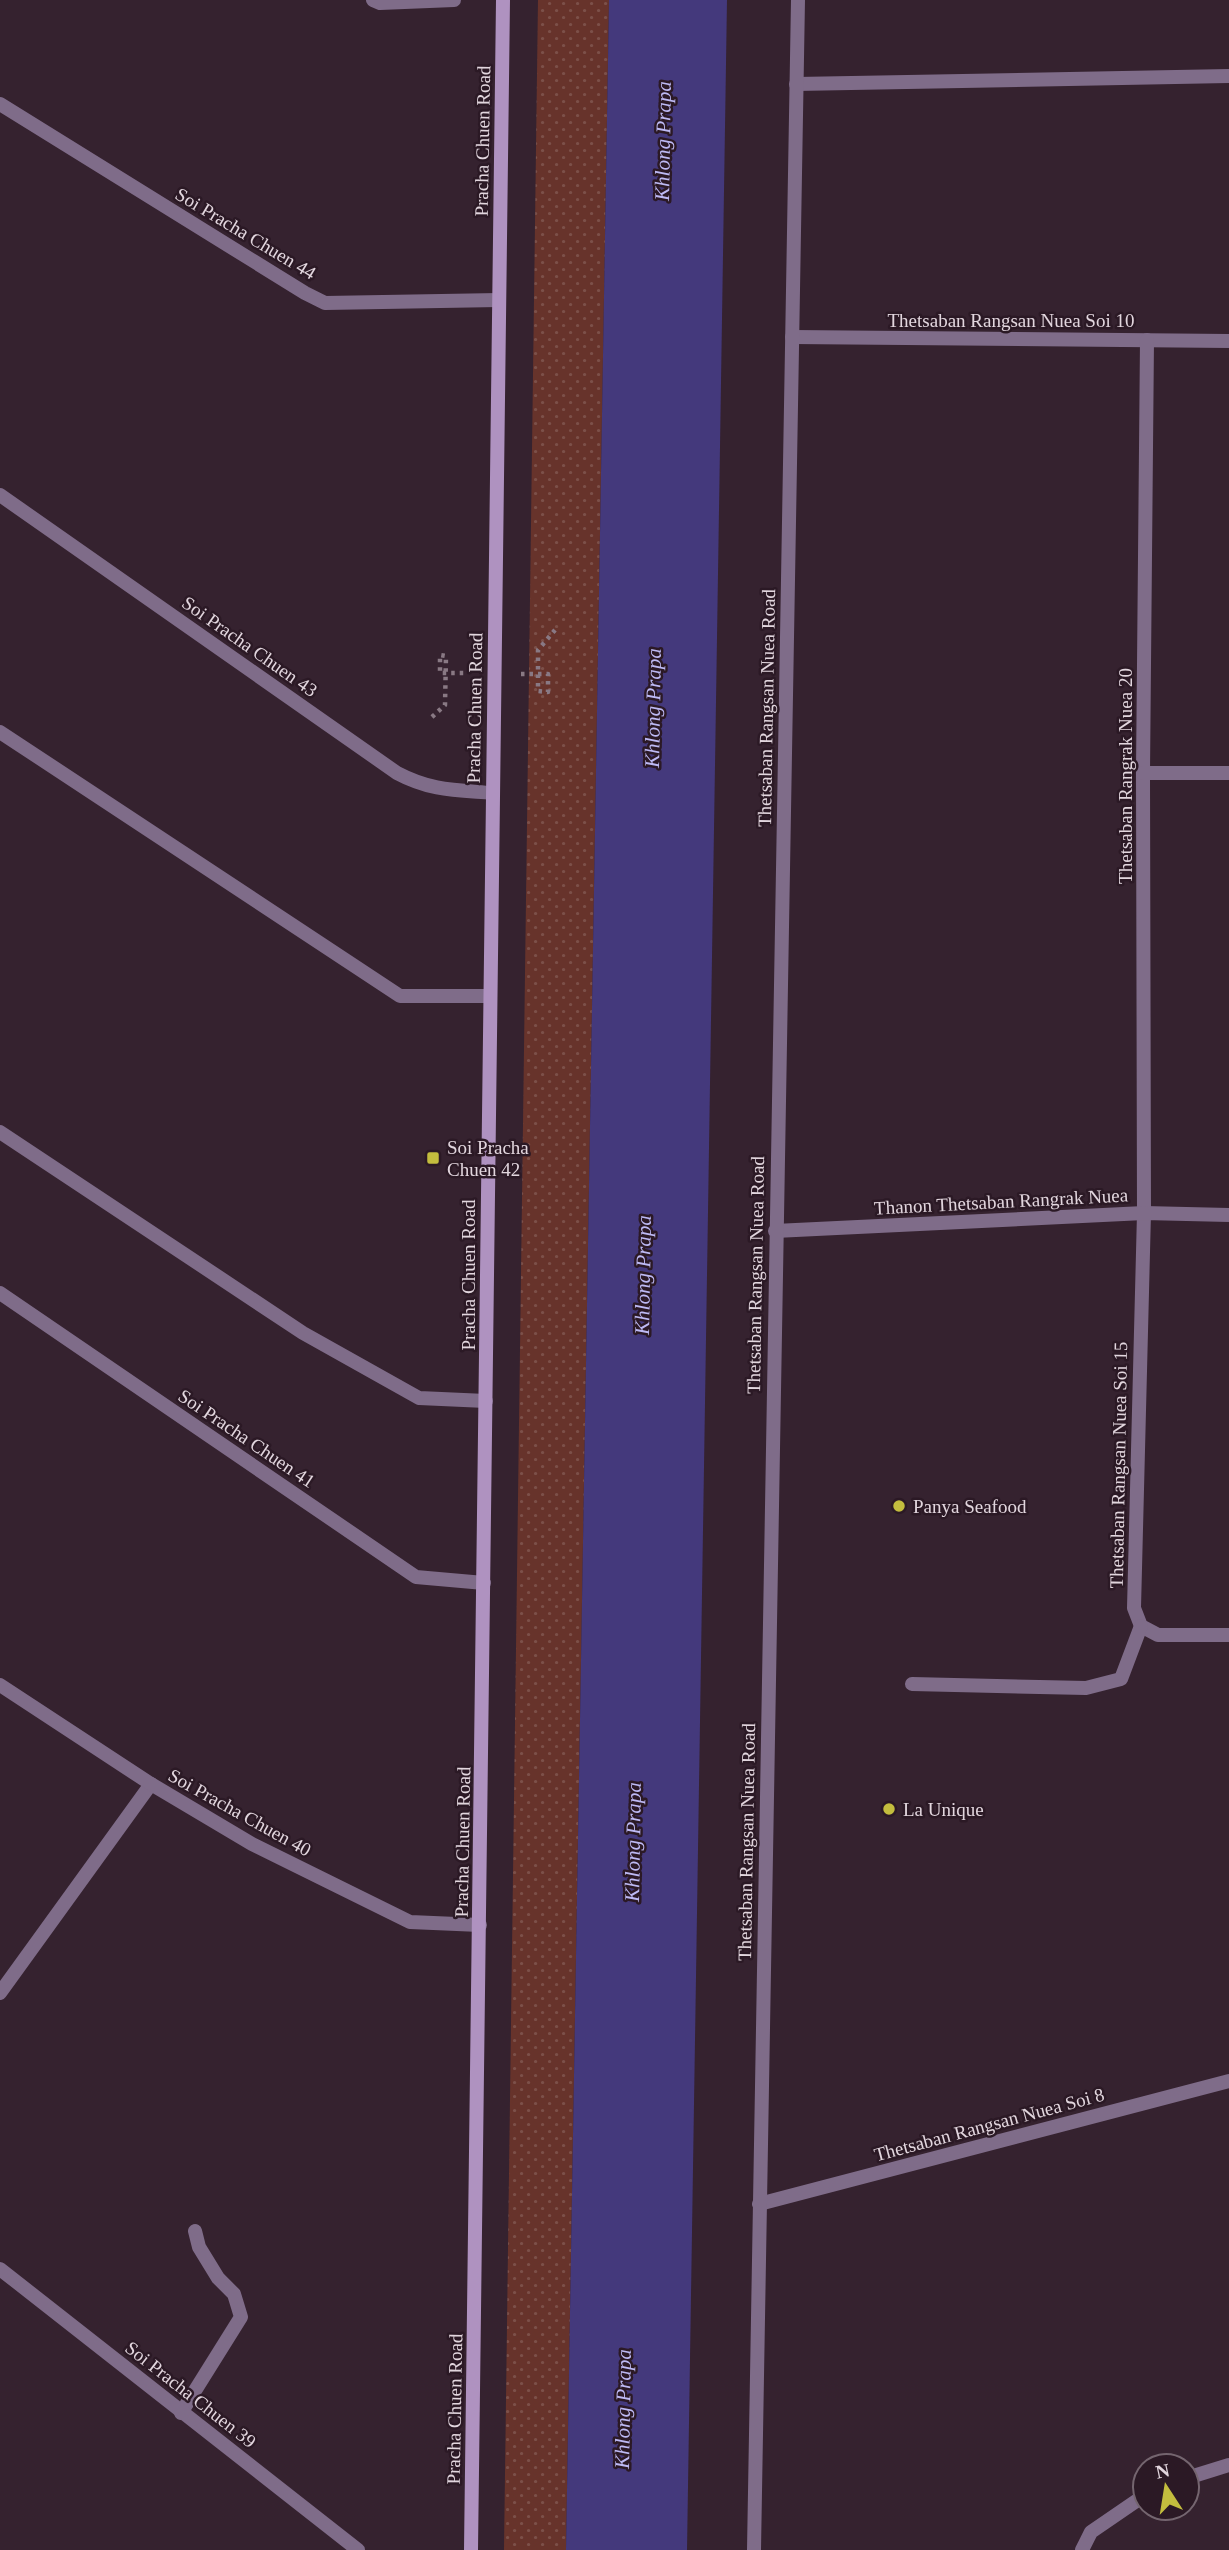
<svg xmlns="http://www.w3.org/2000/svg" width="1229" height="2550" font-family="Georgia,serif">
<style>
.garden{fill:url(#garden-dots)}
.water{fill:#44397c}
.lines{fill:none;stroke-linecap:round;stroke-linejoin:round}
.path{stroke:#897984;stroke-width:4.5;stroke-dasharray:3.5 5;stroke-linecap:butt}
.lane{stroke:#7f6c89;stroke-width:14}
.street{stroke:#7f6c89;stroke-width:14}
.secondary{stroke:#af92c0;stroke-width:14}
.poi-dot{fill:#c3bd3e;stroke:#2b1925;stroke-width:2.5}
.labels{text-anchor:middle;stroke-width:5;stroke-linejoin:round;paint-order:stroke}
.street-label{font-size:19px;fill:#e2d6de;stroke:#2b1925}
.poi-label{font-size:19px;fill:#e2d6de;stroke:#2b1925;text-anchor:start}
.water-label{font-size:21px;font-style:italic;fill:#bdb9f4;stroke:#2b1925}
</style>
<defs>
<pattern id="garden-dots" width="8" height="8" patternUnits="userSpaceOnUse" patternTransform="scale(1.75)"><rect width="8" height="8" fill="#67332b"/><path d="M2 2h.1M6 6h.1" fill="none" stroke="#7c5049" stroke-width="1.8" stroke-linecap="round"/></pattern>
</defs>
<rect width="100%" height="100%" fill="#35222f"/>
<!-- garden -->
<path class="garden" d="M538,0H609L566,2550H504Z"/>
<!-- water -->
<path class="water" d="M609,0H727L687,2550H566Z"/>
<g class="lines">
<!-- path -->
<g class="path">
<path d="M521,674H548V692L538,691V650L555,630"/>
<path d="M432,717L445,705L446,656L440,655V673H467"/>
</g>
<!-- lane -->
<g class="lane">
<path d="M796,84L1229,76"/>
<path d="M0,732L400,996H489"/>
<path d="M0,1993L151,1784"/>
<path d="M181,2413L241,2317L234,2294L218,2278L199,2247L195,2231"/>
</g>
<!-- street -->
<g class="street">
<path d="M373,0L380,3L454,0"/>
<path d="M0,104L305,293L325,303L499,300"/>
<path d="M792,337L1229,341"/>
<path d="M1147,340L1143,773L1144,1213L1134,1608L1141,1626L1158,1635H1229"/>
<path d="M0,495L397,773C431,791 455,790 492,793"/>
<path d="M1143,773H1229"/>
<path d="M0,1132L303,1333L419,1398L486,1401"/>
<path d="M775,1231L1144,1213L1229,1215"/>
<path d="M0,1293L416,1577L484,1583"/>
<path d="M912,1684L1086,1688L1121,1679L1141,1626"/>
<path d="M0,1685L151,1784L252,1844L410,1922L480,1925"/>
<path d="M759,2204L1229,2081"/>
<path d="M0,2269L358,2550"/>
<path d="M1187,2478L1229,2465"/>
<path d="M754,2550L798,0"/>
<path d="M1082,2550L1091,2532L1145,2495"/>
</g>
<!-- secondary -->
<path class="secondary" d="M471,2550L503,0"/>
</g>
<!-- markers -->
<g class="poi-dot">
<rect x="426" y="1151" width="14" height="14" rx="3.5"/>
<circle cx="899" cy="1506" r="7"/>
<circle cx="889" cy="1809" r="7"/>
</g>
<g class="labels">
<!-- street labels -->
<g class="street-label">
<text transform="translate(482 141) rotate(-89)" y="7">Pracha Chuen Road</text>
<text transform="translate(246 233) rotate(31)" y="7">Soi Pracha Chuen 44</text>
<text x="1011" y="327">Thetsaban Rangsan Nuea Soi 10</text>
<text transform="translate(250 646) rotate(35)" y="7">Soi Pracha Chuen 43</text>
<text transform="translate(474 708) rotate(-89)" y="7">Pracha Chuen Road</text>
<text transform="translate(766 708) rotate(-89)" y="7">Thetsaban Rangsan Nuea Road</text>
<text transform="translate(1125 776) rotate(-90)" y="7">Thetsaban Rangrak Nuea 20</text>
<text transform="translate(1001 1201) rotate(-3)" y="7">Thanon Thetsaban Rangrak Nuea</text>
<text transform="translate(468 1275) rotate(-90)" y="7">Pracha Chuen Road</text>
<text transform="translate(755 1275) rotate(-89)" y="7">Thetsaban Rangsan Nuea Road</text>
<text transform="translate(247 1438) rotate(34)" y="7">Soi Pracha Chuen 41</text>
<text transform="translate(1118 1465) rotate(-89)" y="7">Thetsaban Rangsan Nuea Soi 15</text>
<text transform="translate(240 1812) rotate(29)" y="7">Soi Pracha Chuen 40</text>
<text transform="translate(462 1842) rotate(-89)" y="7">Pracha Chuen Road</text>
<text transform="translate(746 1842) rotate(-89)" y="7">Thetsaban Rangsan Nuea Road</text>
<text transform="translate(989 2124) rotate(-15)" y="7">Thetsaban Rangsan Nuea Soi 8</text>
<text transform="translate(191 2394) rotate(38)" y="7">Soi Pracha Chuen 39</text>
<text transform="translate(454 2409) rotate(-89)" y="7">Pracha Chuen Road</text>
</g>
<!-- poi labels -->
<g class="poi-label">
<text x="447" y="1154">Soi Pracha<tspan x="447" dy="22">Chuen 42</tspan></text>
<text x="913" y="1513">Panya Seafood</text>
<text x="903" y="1816">La Unique</text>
</g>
<!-- water labels -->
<g class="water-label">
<text transform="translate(663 141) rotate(-89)" y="7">Khlong Prapa</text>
<text transform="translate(653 708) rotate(-89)" y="7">Khlong Prapa</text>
<text transform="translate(643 1275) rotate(-89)" y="7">Khlong Prapa</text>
<text transform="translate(633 1842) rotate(-89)" y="7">Khlong Prapa</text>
<text transform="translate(623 2409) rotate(-89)" y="7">Khlong Prapa</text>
</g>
</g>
<!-- north arrow -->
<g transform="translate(1166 2487) rotate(348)"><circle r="33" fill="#2b1925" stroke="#74656f" stroke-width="2"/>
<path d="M0-5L12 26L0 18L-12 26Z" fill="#c3bd3e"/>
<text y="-10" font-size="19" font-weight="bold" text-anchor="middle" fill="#e2d6de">N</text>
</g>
</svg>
